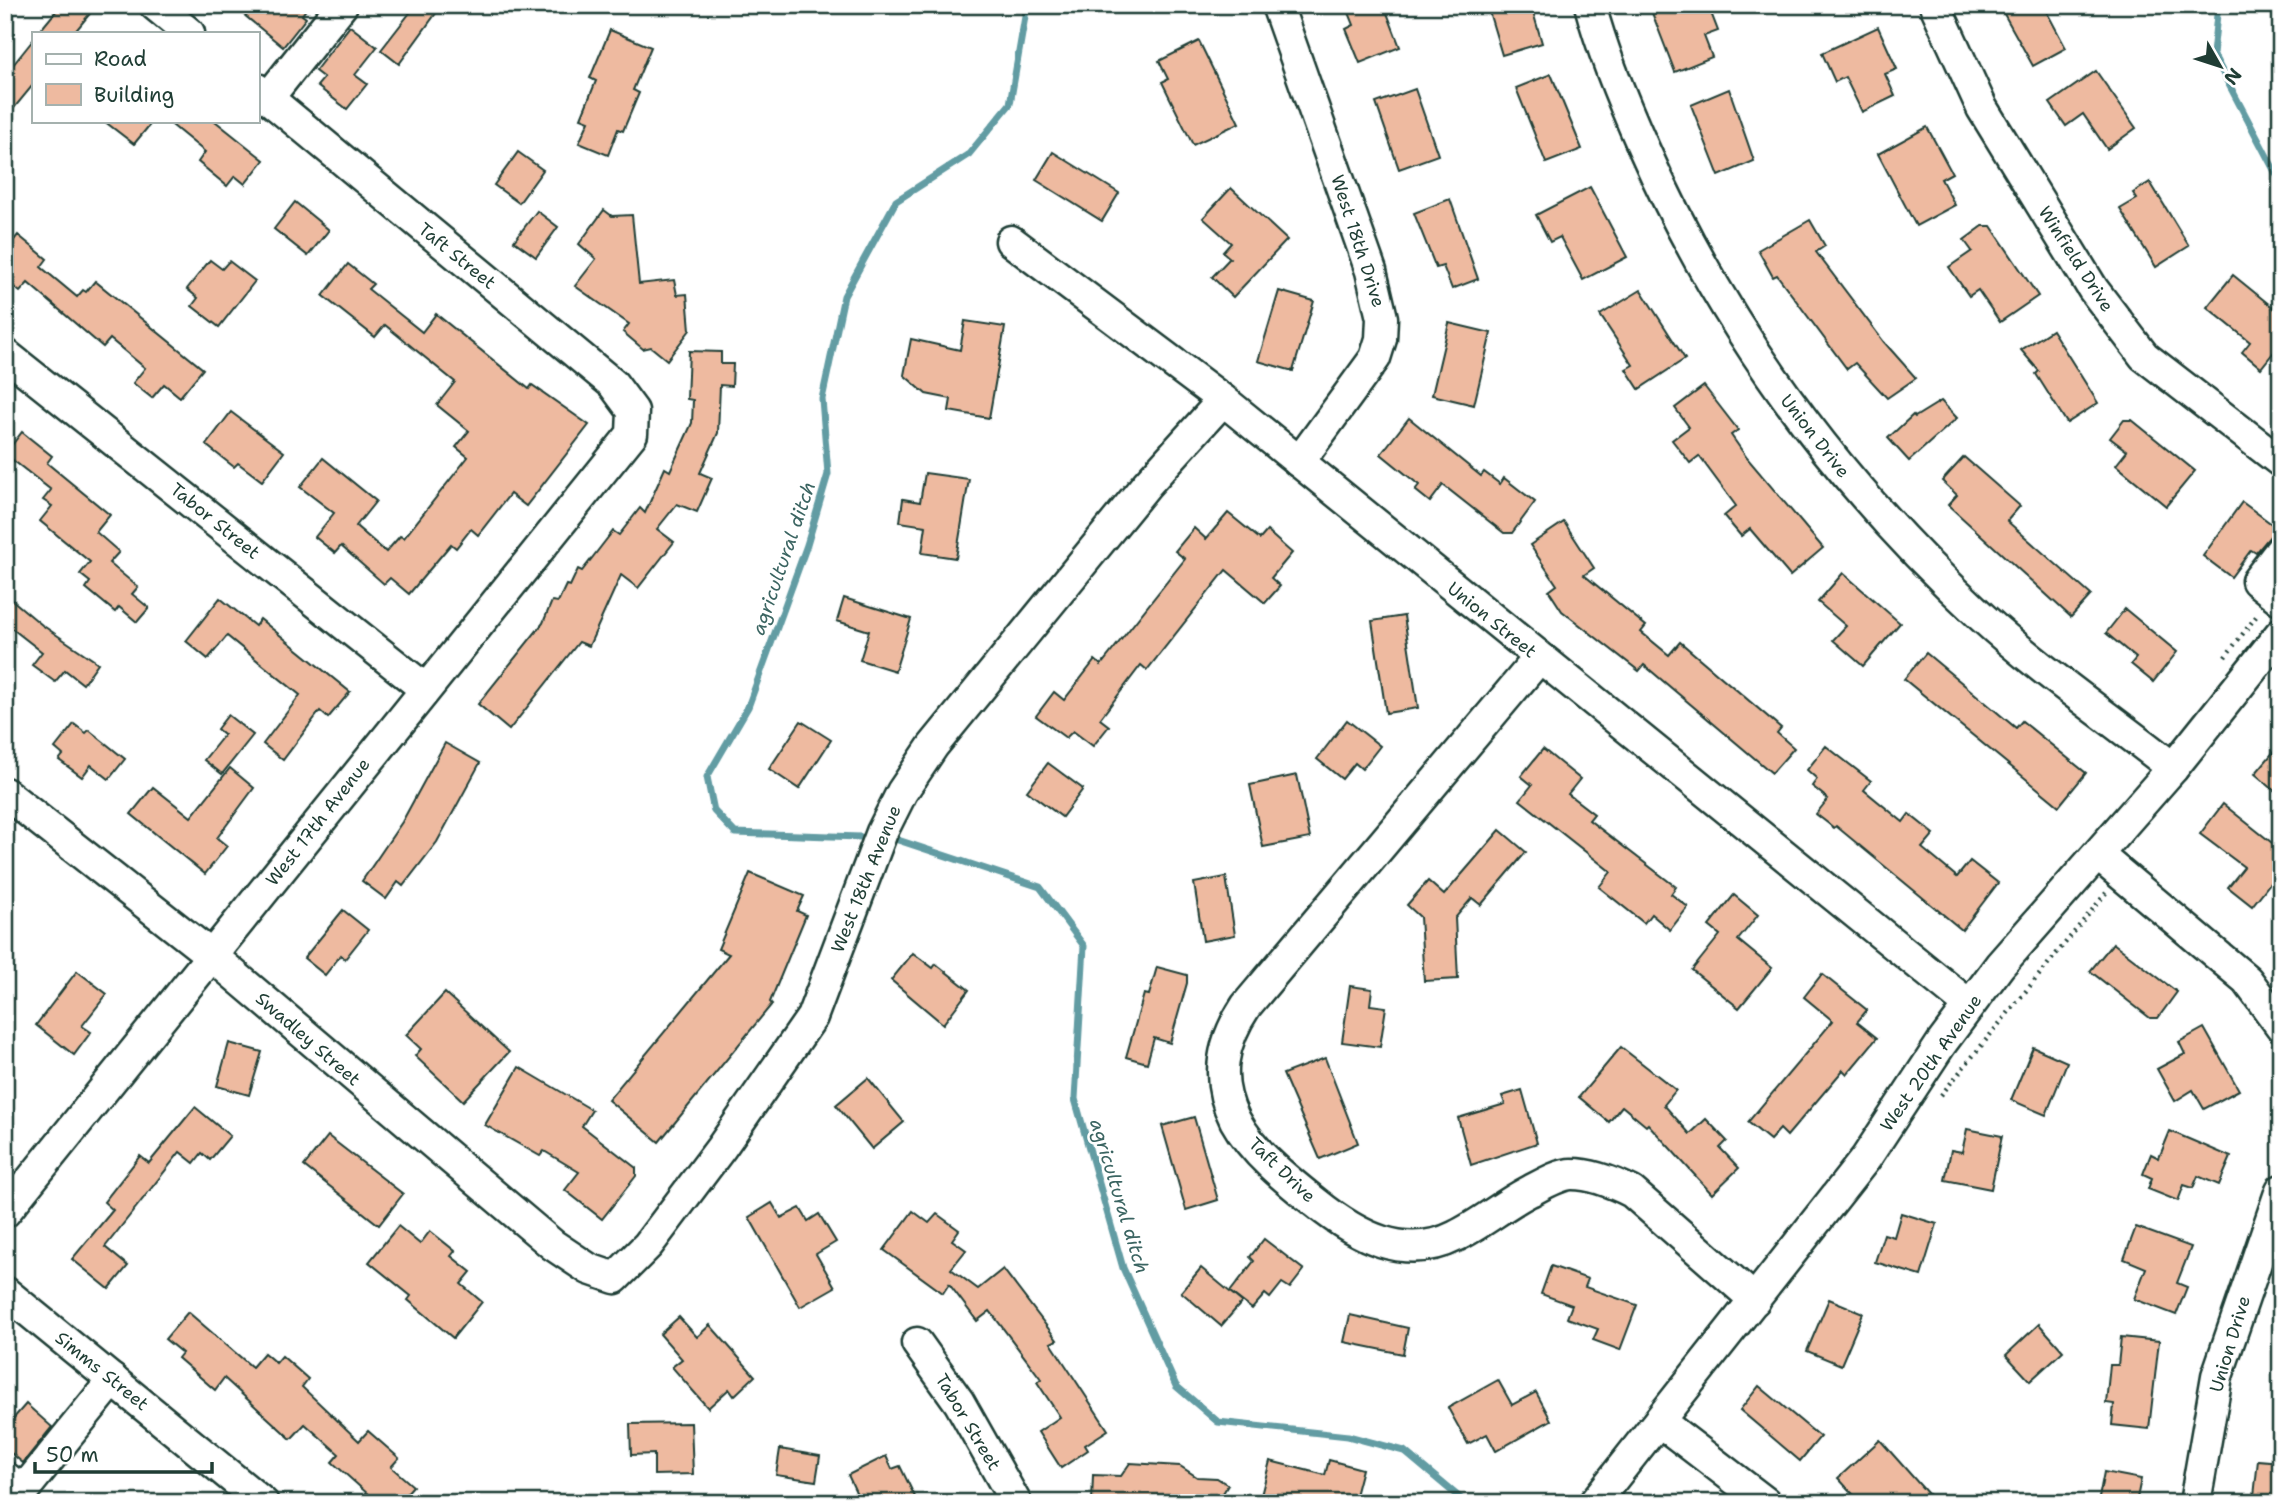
<svg xmlns="http://www.w3.org/2000/svg" width="2286" height="1508" font-family="'Shantell Sans',sans-serif">
<style>
.lines{fill:none;stroke-linecap:round;stroke-linejoin:round}
.stream{stroke:#629ca3;stroke-width:7}
.building{fill:#eebaa0;stroke:#1f3d34;stroke-width:2}
.minor-casing{stroke:#1f3d34;stroke-width:35}
.path{stroke:#1f3d34;stroke-width:4.5;stroke-dasharray:2 5;stroke-linecap:butt}
.minor{stroke:#fff;stroke-width:30}
.labels{text-anchor:middle;stroke-width:5;stroke-linejoin:round;paint-order:stroke}
.street-label{font-size:18px;fill:#1f3d34;stroke:#fff}
.water-label{font-size:19px;font-style:italic;fill:#3b6562;stroke:#fff}
</style>
<rect width="100%" height="100%" fill="#fff"/>
<filter id="ink" filterUnits="userSpaceOnUse"><feTurbulence type="fractalNoise" baseFrequency=".0143" numOctaves="2"/><feDisplacementMap in="SourceGraphic" scale="14" xChannelSelector="R" yChannelSelector="G"/><feConvolveMatrix kernelMatrix="1 2 1 2 8 2 1 2 1" color-interpolation-filters="sRGB"/></filter>
<g filter="url(#ink)">
<g class="lines">
<!-- stream -->
<g class="stream">
<path d="M2218,5L2213,54L2281,183"/>
<path d="M861,837L735,833L714,811L707,777L748,707L807,545L828,474L822,399L844,296L896,201L969,154L1010,104L1027,5"/>
<path d="M898,840L1040,887L1084,946L1075,1099L1123,1268L1176,1386L1218,1422L1348,1436L1404,1451L1466,1503"/>
</g>
</g>
<!-- building -->
<g class="building">
<path d="M61,5H97L74,33H38Z"/>
<path d="M232,5H309L302,15L306,18L283,47Z"/>
<path d="M416,5H442L399,64L381,50Z"/>
<path d="M1346,5H1384L1400,47L1360,63L1346,29L1354,25Z"/>
<path d="M1487,5H1531L1542,43L1502,55Z"/>
<path d="M1649,5H1708L1718,31L1704,36L1712,57L1675,72Z"/>
<path d="M1999,5H2043L2066,48L2033,66Z"/>
<path d="M350,26L377,47L355,75L367,84L347,109L317,86L324,78L315,71Z"/>
<path d="M1878,27L1897,69L1885,74L1895,96L1862,112L1845,77L1835,82L1822,53Z"/>
<path d="M610,30L651,47L633,90L639,93L623,131L618,129L608,155L579,143L589,121L581,118L596,81L590,78Z"/>
<path d="M33,40V85L5,119V75Z"/>
<path d="M1199,41L1239,123L1193,145L1162,82L1168,79L1159,61Z"/>
<path d="M2096,71L2136,128L2107,149L2083,114L2066,126L2050,103Z"/>
<path d="M1551,74L1582,149L1546,163L1516,88Z"/>
<path d="M1415,89L1438,155L1399,169L1376,103Z"/>
<path d="M1729,89L1754,161L1719,176L1691,105Z"/>
<path d="M104,121H153L134,144Z"/>
<path d="M167,121H215L264,160L245,184L235,176L227,186L198,162L205,152Z"/>
<path d="M1927,127L1952,173L1941,179L1955,205L1916,226L1878,154Z"/>
<path d="M518,152L543,170L519,203L494,185Z"/>
<path d="M1053,152L1119,193L1102,221L1036,180Z"/>
<path d="M2150,182L2189,246L2156,267L2120,209L2137,199L2133,193Z"/>
<path d="M1590,187L1627,257L1583,280L1560,237L1550,242L1536,215Z"/>
<path d="M1231,188L1287,240L1233,297L1212,277L1230,258L1223,252L1231,243L1203,218Z"/>
<path d="M1450,199L1478,279L1452,289L1443,266L1436,268L1414,213Z"/>
<path d="M295,202L329,230L308,256L274,229Z"/>
<path d="M604,210L612,216L632,215L639,284L674,280L677,295L687,294L690,330L667,360L651,347L643,349L623,332L629,324L575,286L596,259L579,244Z"/>
<path d="M537,211L558,227L536,257L514,241Z"/>
<path d="M1810,220L1825,246L1816,252L1884,342L1916,378L1887,398L1855,363L1847,369L1777,275L1773,277L1758,250Z"/>
<path d="M1983,226H1991L2038,296L2000,322L1978,290L1969,296L1949,267L1972,251L1964,240Z"/>
<path d="M18,235L47,259L41,267L77,297L83,290L86,292L95,281L203,369L180,397L164,384L152,398L133,383L145,368L110,339L103,347L28,283L20,292L5,280V251Z"/>
<path d="M210,260L222,269L229,261L255,281L219,327L192,306L198,298L187,289Z"/>
<path d="M348,264L373,284L368,289L422,332L436,314L529,389L532,385L589,425L526,506L510,494L478,535L471,529L456,548L451,544L409,594L390,578L384,584L341,546L335,553L315,537L334,513L300,487L323,458L376,501L356,526L386,552L400,536L404,538L468,457L456,447L469,431L437,405L455,382L385,325L375,337L323,296Z"/>
<path d="M2233,275L2281,314V343L2261,368L2242,352L2250,342L2207,307Z"/>
<path d="M1641,290L1685,359L1639,389L1626,369L1633,365L1600,315Z"/>
<path d="M1279,291L1314,301L1293,371L1258,361Z"/>
<path d="M965,321L1005,327L989,418L949,411L951,399L926,394L904,375L911,339L960,350Z"/>
<path d="M1449,323L1491,333L1474,405L1432,395Z"/>
<path d="M2052,330L2098,403L2067,423L2036,374L2039,371L2021,350Z"/>
<path d="M689,351L721,352V364H733L732,386L720,385L718,433L700,473L712,478L697,512L677,504L657,529L674,542L638,588L621,575L589,646L579,642L509,730L478,704L543,623L552,601L558,602L566,585L570,586L578,569L582,571L613,531L619,535L640,508L645,513L665,468L670,471L692,423L693,400L687,399Z"/>
<path d="M1704,386L1738,430L1731,435L1747,458L1823,548L1790,576L1750,529L1741,536L1724,516L1736,506L1699,456L1690,463L1672,440L1689,427L1675,408Z"/>
<path d="M1941,401L1957,418L1909,461L1888,438L1913,415L1915,417Z"/>
<path d="M231,412L284,452L262,481L238,463L234,467L206,445Z"/>
<path d="M1409,418L1481,476L1484,472L1500,484L1504,478L1535,502L1512,533H1504L1443,485L1430,502L1415,490L1419,485L1381,454Z"/>
<path d="M2124,420H2132L2195,471L2166,506L2116,465L2127,451L2110,438Z"/>
<path d="M22,432L52,456L47,463L110,515L96,532L119,552L109,563L138,587L132,594L149,608L137,622L119,607L115,612L86,588L90,582L80,574L90,562L40,521L52,506L43,500L51,490L5,454Z"/>
<path d="M1964,457L2020,506L2007,521L2091,595L2071,617L1948,505L1957,495L1942,481Z"/>
<path d="M925,473L969,479L956,558L922,553L926,526L900,522L903,499L920,502Z"/>
<path d="M2242,502L2277,528L2256,553L2251,550L2231,577L2203,556Z"/>
<path d="M1228,513L1260,539L1267,531L1292,553L1271,578L1280,586L1265,603L1226,570L1147,670L1141,665L1100,719L1109,726L1093,746L1073,731L1066,738L1036,716L1054,692L1064,700L1095,660L1101,665L1185,559L1175,551L1194,528L1206,539Z"/>
<path d="M1564,522L1594,568L1584,575L1646,626L1641,632L1669,655L1680,642L1781,728L1777,733L1794,748L1772,773L1644,665L1639,671L1562,611L1549,591L1557,585L1530,545Z"/>
<path d="M1843,573L1900,623L1863,666L1833,640L1846,626L1818,602Z"/>
<path d="M5,594L42,625L98,663L83,684L65,670L55,682L32,665L42,652L5,623Z"/>
<path d="M220,598L255,626L260,619L350,692L328,718L320,711L283,760L263,744L300,695L227,636L208,659L186,641Z"/>
<path d="M844,598L911,619L895,671L860,660L869,631L837,621Z"/>
<path d="M2125,609L2177,652L2153,682L2131,664L2136,658L2106,633Z"/>
<path d="M1404,616L1418,708L1386,713L1372,621Z"/>
<path d="M1926,653L2016,728L2022,721L2086,773L2059,806L1904,679Z"/>
<path d="M228,715L253,735L222,774L204,760L224,735L217,729Z"/>
<path d="M1347,720L1380,746L1362,769L1355,763L1342,779L1317,759Z"/>
<path d="M801,721L831,740L799,789L769,769Z"/>
<path d="M74,724L86,733L89,730L125,759L109,779L91,765L82,777L59,760L63,755L55,748Z"/>
<path d="M445,743L480,763L437,842L403,886L398,882L386,899L362,881L402,822Z"/>
<path d="M2281,743V796L2255,774Z"/>
<path d="M1826,746L1871,781L1864,790L1903,822L1909,814L1934,834L1922,848L1957,877L1970,861L1998,883L1962,930L1836,826L1834,828L1816,814L1828,799L1812,786L1817,779L1807,770Z"/>
<path d="M1543,749L1580,779L1568,794L1594,814L1589,820L1676,887L1671,894L1688,907L1670,930L1651,914L1644,923L1599,887L1611,872L1520,800L1532,785L1521,776Z"/>
<path d="M1048,763L1083,789L1062,817L1027,791Z"/>
<path d="M230,768L254,788L217,838L227,846L205,874L131,814L153,787L191,817Z"/>
<path d="M1297,775L1310,838L1263,847L1250,785Z"/>
<path d="M2223,804L2281,850V869L2252,906L2228,887L2244,867L2200,834Z"/>
<path d="M1500,830L1526,852L1481,905L1472,898L1455,918L1458,979L1424,981L1420,917L1407,905L1428,881L1444,895Z"/>
<path d="M750,873L804,896L797,911L806,915L770,1002L772,1004L659,1142L608,1100L729,954L718,949Z"/>
<path d="M1226,877L1235,935L1203,941L1194,883Z"/>
<path d="M1734,895L1758,915L1738,940L1772,968L1739,1008L1692,970L1720,935L1709,926Z"/>
<path d="M343,910L368,930L345,959L341,955L325,975L304,958Z"/>
<path d="M2113,943L2177,992L2158,1018H2150L2090,971Z"/>
<path d="M913,953L933,968L936,964L969,990L943,1024L891,980Z"/>
<path d="M1157,967L1187,975V983L1170,1043L1154,1038L1147,1063L1126,1057L1144,994L1149,995Z"/>
<path d="M77,971L107,994L82,1026L91,1032L74,1055L36,1025Z"/>
<path d="M1822,974L1867,1010L1857,1022L1877,1038L1847,1074L1843,1070L1787,1136L1780,1129L1770,1140L1748,1122L1833,1021L1804,997Z"/>
<path d="M1350,986L1372,989L1370,1005L1386,1007L1380,1047L1342,1042Z"/>
<path d="M445,993L509,1052L463,1101L415,1056L421,1049L406,1035Z"/>
<path d="M2204,1028L2239,1090L2204,1109L2193,1090L2175,1101L2157,1069L2185,1054L2179,1042Z"/>
<path d="M229,1043L262,1052L249,1095L217,1086Z"/>
<path d="M1621,1047L1676,1090L1664,1105L1690,1134L1706,1119L1727,1141L1720,1148L1739,1168L1712,1194L1648,1124L1646,1126L1622,1106L1609,1122L1579,1097Z"/>
<path d="M2033,1047L2067,1062L2046,1115L2011,1100Z"/>
<path d="M1325,1058L1358,1143L1320,1159L1283,1074Z"/>
<path d="M519,1067L592,1110L582,1126L636,1168V1176L602,1219L565,1190L579,1172L544,1151L540,1156L485,1125Z"/>
<path d="M868,1078L904,1122L872,1149L836,1105Z"/>
<path d="M1522,1090L1537,1143L1471,1165L1458,1118L1505,1104L1502,1096Z"/>
<path d="M195,1107L230,1136L210,1160L202,1153L194,1163L180,1152L105,1247L128,1266L109,1289L72,1259L113,1210L104,1202L140,1156L149,1163Z"/>
<path d="M1194,1117L1218,1200L1186,1210L1162,1126Z"/>
<path d="M1967,1129L2002,1136L1991,1189L1945,1180L1951,1150L1962,1152Z"/>
<path d="M2170,1131L2231,1157L2219,1185L2198,1176L2193,1188L2184,1185L2178,1201L2148,1189L2152,1178L2143,1174L2151,1154L2159,1158Z"/>
<path d="M328,1136L403,1194L379,1225L304,1166Z"/>
<path d="M772,1203L781,1218L800,1208L808,1221L819,1214L836,1242L816,1254L835,1287L800,1307L749,1217Z"/>
<path d="M913,1211L929,1223L937,1214L959,1230L952,1240L966,1250L951,1269L978,1289L1003,1269L1057,1340L1051,1343L1108,1430L1085,1445L1088,1450L1061,1468L1038,1432L1060,1417L1037,1382L1041,1379L990,1311L977,1321L949,1284L943,1293L884,1250Z"/>
<path d="M1901,1213L1937,1224L1921,1276L1875,1262L1884,1234L1894,1237Z"/>
<path d="M398,1226L420,1244L430,1231L455,1251L451,1256L471,1272L461,1284L482,1302L453,1338L408,1300L411,1296L369,1262Z"/>
<path d="M2136,1227L2191,1247L2177,1283L2187,1287L2176,1315L2134,1299L2146,1268L2124,1259Z"/>
<path d="M1264,1239L1304,1270L1290,1288L1282,1283L1270,1298L1265,1294L1252,1309L1230,1292L1254,1261L1250,1257Z"/>
<path d="M1551,1266L1588,1279L1585,1287L1637,1305L1620,1350L1593,1340L1598,1329L1567,1318L1572,1305L1541,1294Z"/>
<path d="M1201,1268L1242,1302L1221,1326L1181,1292Z"/>
<path d="M1829,1299L1863,1313L1841,1365L1807,1351Z"/>
<path d="M188,1312L252,1367L264,1353L276,1363L282,1356L308,1379L302,1387L359,1441L368,1431L399,1458L391,1467L413,1486L398,1503H378L332,1462L339,1454L305,1424L291,1439L224,1378L215,1390L178,1358L182,1353L165,1339Z"/>
<path d="M1350,1315L1408,1328L1403,1354L1344,1342Z"/>
<path d="M679,1317L697,1337L710,1325L755,1376L734,1396L729,1389L708,1408L672,1367L682,1359L660,1334Z"/>
<path d="M2039,1324L2063,1351L2030,1381L2006,1355Z"/>
<path d="M2121,1337L2159,1341L2149,1429L2112,1425L2114,1404L2106,1403L2110,1365H2118Z"/>
<path d="M1498,1380L1512,1405L1536,1392L1551,1420L1496,1451L1487,1434L1468,1444L1448,1408Z"/>
<path d="M1759,1386L1820,1437L1800,1461L1740,1410Z"/>
<path d="M26,1404L52,1427L23,1463L5,1448V1428Z"/>
<path d="M691,1423L693,1474L654,1475V1454L631,1455L630,1424Z"/>
<path d="M1880,1440L1936,1503H1861L1838,1478Z"/>
<path d="M780,1449L820,1456L816,1481L776,1475Z"/>
<path d="M886,1456L892,1469L900,1466L918,1503H861L848,1475Z"/>
<path d="M1329,1460L1362,1469L1353,1503H1259L1270,1461L1325,1475Z"/>
<path d="M2258,1460L2281,1462V1499L2254,1496Z"/>
<path d="M1130,1463L1180,1466L1197,1477L1217,1478L1228,1485L1217,1503H1092L1093,1475L1121,1476Z"/>
<path d="M2104,1472L2141,1479L2136,1503H2098Z"/>
</g>
<g class="lines">
<defs>
<g id="minor">
<path d="M155,5L189,33"/>
<path d="M1277,5L1371,271L1382,318L1381,339L1375,358L1299,462"/>
<path d="M1590,5C1603,54 1623,102 1644,149C1724,330 1837,483 1982,617C2041,671 2110,718 2173,768"/>
<path d="M1935,5L1982,108L2093,289L2144,356L2281,462"/>
<path d="M268,98L342,5"/>
<path d="M1011,241L1223,400L1969,1005"/>
<path d="M5,354L424,688"/>
<path d="M2281,550L2257,581L2281,600"/>
<path d="M1539,658L1246,1006C1222,1042 1214,1079 1235,1120C1253,1153 1287,1180 1316,1203C1357,1236 1405,1262 1456,1236C1481,1224 1503,1205 1528,1192C1540,1186 1559,1174 1572,1174C1593,1174 1614,1183 1632,1192L1755,1300"/>
<path d="M5,793L212,956L553,1245L589,1269L615,1278L648,1245L721,1148L812,1017L882,832L902,792L933,746L1147,484L1223,400"/>
<path d="M2098,855L2247,980L2281,1026"/>
<path d="M5,1212L632,434L633,411L613,384L257,89"/>
<path d="M5,1292L263,1503"/>
<path d="M917,1343L959,1402L1016,1503"/>
<path d="M1659,1421L1766,1503"/>
<path d="M5,1477L23,1491L113,1380"/>
<path d="M1594,1503L1866,1158L1941,1044L2000,965L2173,768L2281,633"/>
<path d="M2195,1503L2217,1376L2281,1190"/>
</g>
</defs>
<!-- minor casing -->
<use href="#minor" class="minor-casing"/>
<!-- path -->
<g class="path">
<path d="M2225,657L2258,614"/>
<path d="M1941,1095L2106,893"/>
</g>
<!-- minor -->
<use href="#minor" class="minor"/>
</g>
</g>
<g class="labels">
<!-- street labels -->
<g class="street-label">
<text transform="translate(1358 241) rotate(72)" y="6">West 18th Drive</text>
<text transform="translate(457 256) rotate(39)" y="6">Taft Street</text>
<text transform="translate(2076 259) rotate(57)" y="6">Winfield Drive</text>
<text transform="translate(1815 436) rotate(52)" y="6">Union Drive</text>
<text transform="translate(215 521) rotate(39)" y="6">Tabor Street</text>
<text transform="translate(1492 620) rotate(39)" y="6">Union Street</text>
<text transform="translate(318 822) rotate(-52)" y="6">West 17th Avenue</text>
<text transform="translate(866 879) rotate(-68)" y="6">West 18th Avenue</text>
<text transform="translate(308 1039) rotate(41)" y="6">Swadley Street</text>
<text transform="translate(1931 1063) rotate(-55)" y="6">West 20th Avenue</text>
<text transform="translate(1282 1170) rotate(44)" y="6">Taft Drive</text>
<text transform="translate(2230 1344) rotate(-73)" y="6">Union Drive</text>
<text transform="translate(102 1371) rotate(39)" y="6">Simms Street</text>
<text transform="translate(968 1422) rotate(59)" y="6">Tabor Street</text>
</g>
<!-- water labels -->
<g class="water-label">
<text transform="translate(783 558) rotate(-71)" y="7">agricultural ditch</text>
<text transform="translate(1120 1196) rotate(73)" y="7">agricultural ditch</text>
</g>
</g>
<!-- margin -->
<rect width="2286" height="1508" fill="none" stroke="#fff" stroke-width="28"/>
<rect x="14" y="14" width="2258" height="1480" fill="none" stroke="#1f3d34" stroke-width="2.5" filter="url(#ink)"/>
<!-- legend -->
<rect x="32" y="32" width="228" height="91" fill="#ffffff" stroke="#a5b1ae" stroke-width="2"/>
<rect x="46" y="54" width="35" height="10" fill="#ffffff" stroke="#a5b1ae" stroke-width="2"/>
<text x="94" y="66" font-size="21" fill="#1f3d34">Road</text>
<rect x="46" y="84" width="35" height="21" fill="#eebaa0" stroke="#a5b1ae" stroke-width="2"/>
<text x="94" y="102" font-size="21" fill="#1f3d34">Building</text>
<!-- north arrow -->
<g transform="translate(2220 66) rotate(129)" stroke="#ffffff" stroke-width="5" paint-order="stroke">
<path d="M0-5L12 26L0 18L-12 26Z" fill="#1f3d34"/>
<text y="-10" font-size="19" font-weight="bold" text-anchor="middle" fill="#1f3d34">N</text>
</g>
<!-- scale -->
<path d="M35 1462v10h177v-10" fill="none" stroke="#1f3d34" stroke-width="3.5"/>
<text x="46" y="1462" font-size="21" fill="#1f3d34" stroke="#ffffff" stroke-width="5" paint-order="stroke">50 m</text>
</svg>
